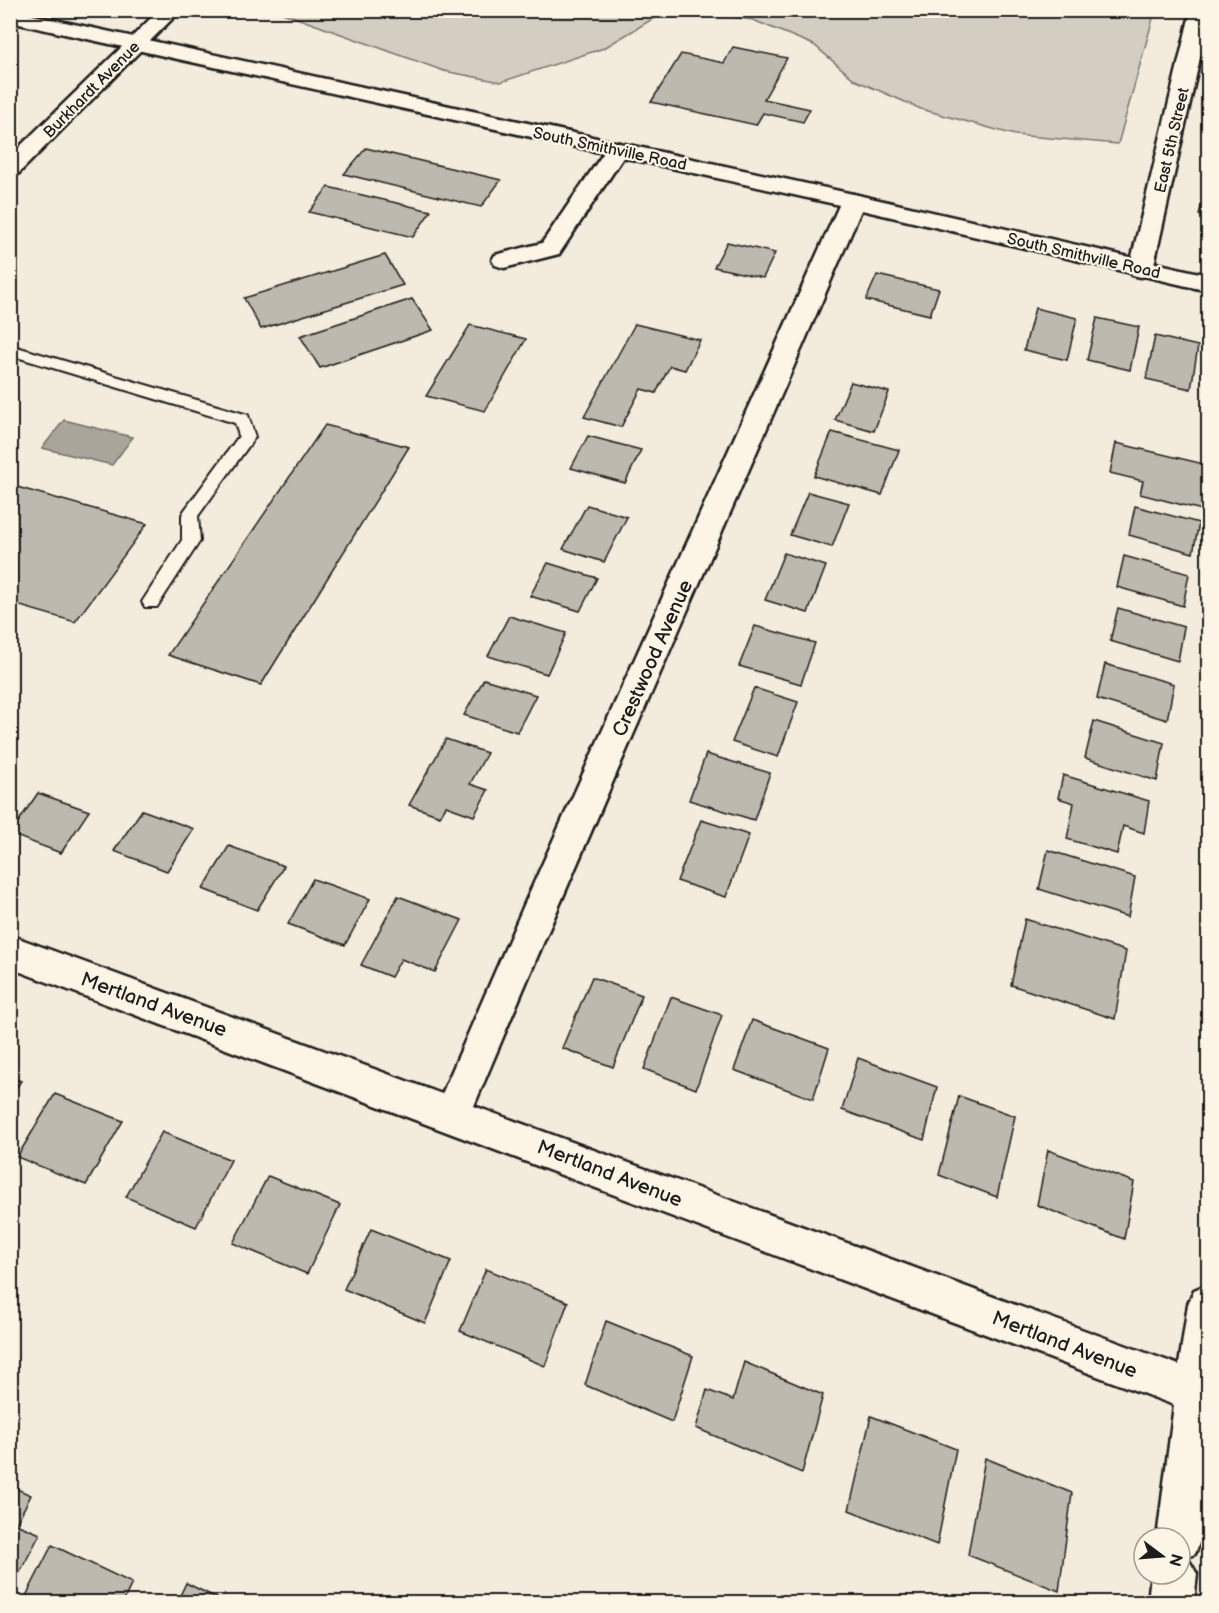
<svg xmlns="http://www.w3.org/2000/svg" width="1219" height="1613" font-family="'Balsamiq Sans',sans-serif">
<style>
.green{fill:#d3cec1;stroke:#78756e;stroke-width:1.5}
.water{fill:#aaa59b;stroke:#716e68;stroke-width:1.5}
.building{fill:#beb9ae;stroke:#1c1c1c;stroke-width:1.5}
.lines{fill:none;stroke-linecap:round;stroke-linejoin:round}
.service-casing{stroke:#1c1c1c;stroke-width:4}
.minor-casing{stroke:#1c1c1c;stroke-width:5}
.tertiary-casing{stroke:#1c1c1c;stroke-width:5}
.secondary-casing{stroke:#1c1c1c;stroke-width:5}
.service{fill:#fcf5e5;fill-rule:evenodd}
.minor{fill:#fcf5e5;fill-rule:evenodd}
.tertiary{fill:#fcf5e5;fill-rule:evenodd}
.secondary{fill:#fcf5e5;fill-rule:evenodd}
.labels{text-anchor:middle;stroke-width:4.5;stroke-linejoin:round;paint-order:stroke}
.far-street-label{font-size:16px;fill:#1c1c1c;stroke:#fcf5e5}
.street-label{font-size:20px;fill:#1c1c1c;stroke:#fcf5e5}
</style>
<rect width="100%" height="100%" fill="#f3ecdd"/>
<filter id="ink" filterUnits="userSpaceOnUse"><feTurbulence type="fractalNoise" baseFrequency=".0167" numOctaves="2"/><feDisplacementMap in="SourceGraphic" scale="12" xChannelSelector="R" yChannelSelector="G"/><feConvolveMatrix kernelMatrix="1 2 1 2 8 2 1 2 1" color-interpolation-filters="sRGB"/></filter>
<g filter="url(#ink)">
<!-- green -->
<g class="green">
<path d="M277,11H666L604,48L501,82L444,71Z"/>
<path d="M693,11H1155L1118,144L1015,135L921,109L855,80L814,45L753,20Z"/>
</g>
<!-- water -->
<path class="water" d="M64,420L132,437H133L112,465L42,448Z"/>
<!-- building -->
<g class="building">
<path d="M733,47L787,58L764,99L810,109L803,122L763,113L756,125L651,102L681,54L724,63Z"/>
<path d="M366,148L501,180L481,207L344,174Z"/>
<path d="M1207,184L1208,185V218L1199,215Z"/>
<path d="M328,187L431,211L413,237L309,212Z"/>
<path d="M727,242L775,253L763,278L714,267Z"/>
<path d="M385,255L403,285L261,329L244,298Z"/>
<path d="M877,275L939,289L930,315L866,300Z"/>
<path d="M412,299L433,330L320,368L300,336Z"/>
<path d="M1035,308L1077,318L1067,360L1024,350Z"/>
<path d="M1097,318L1139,327L1130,370L1087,360Z"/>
<path d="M635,324L700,340L685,370L670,366L656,393L641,389L621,427L584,417Z"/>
<path d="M470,325L526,339L485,411L426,396Z"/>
<path d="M1155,336L1198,346L1191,389L1146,379Z"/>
<path d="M851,382L889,392L874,431L835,420Z"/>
<path d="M325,425L409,447L261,685L168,655Z"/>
<path d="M832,432L899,450L882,495L814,476Z"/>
<path d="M588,436L641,450L625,483L571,468Z"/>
<path d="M1116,443L1208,465L1202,510L1140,494L1143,481L1110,473Z"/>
<path d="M10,485L147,524L75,622L10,603Z"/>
<path d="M808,492L849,503L832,547L790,535Z"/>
<path d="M587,505L627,517L604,562L563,549Z"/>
<path d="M1135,506L1199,523L1193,553L1129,535Z"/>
<path d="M784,553L826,566L808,613L765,600Z"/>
<path d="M1124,556L1189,574L1183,606L1117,587Z"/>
<path d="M548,563L597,578L580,611L530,596Z"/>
<path d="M1118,608L1184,627L1178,661L1110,641Z"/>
<path d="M509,616L566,633L547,674L488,656Z"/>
<path d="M755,626L815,643L801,684L739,666Z"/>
<path d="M1105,664L1174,684L1167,720L1097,699Z"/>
<path d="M484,679L536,695L517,732L464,715Z"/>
<path d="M754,688L798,702L778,757L732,742Z"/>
<path d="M1094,721L1164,743L1157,781L1085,758Z"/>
<path d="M446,739L487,753L470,784L488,790L474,816L446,806L440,816L409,805Z"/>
<path d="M706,754L770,773L754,820L689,800Z"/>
<path d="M1063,775L1149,801L1144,833L1123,826L1117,854L1067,839L1074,803L1058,798Z"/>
<path d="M38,793L89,811L61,853L10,834Z"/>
<path d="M142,810L194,829L167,871L114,851Z"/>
<path d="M701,820L749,835L726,897L677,881Z"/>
<path d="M229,846L284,866L257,910L203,889Z"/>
<path d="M1048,850L1135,877L1128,917L1039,889Z"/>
<path d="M313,879L370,899L345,945L288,924Z"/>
<path d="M398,896L462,920L435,972L401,959L391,977L361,965Z"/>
<path d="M1025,919L1126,951L1115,1019L1011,985Z"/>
<path d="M592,977L642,995L613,1067L562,1048Z"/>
<path d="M671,997L722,1015L696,1089L644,1069Z"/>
<path d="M752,1020L829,1048L813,1099L734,1070Z"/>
<path d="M858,1058L937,1087L924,1140L842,1110Z"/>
<path d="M10,1077L21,1081L10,1098Z"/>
<path d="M55,1094L123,1121L86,1185L17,1157Z"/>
<path d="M959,1096L1015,1116L997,1197L939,1175Z"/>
<path d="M162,1132L231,1160L196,1227L126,1197Z"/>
<path d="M1048,1150L1134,1182L1124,1239L1037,1205Z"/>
<path d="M268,1176L340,1205L307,1274L233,1243Z"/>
<path d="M371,1229L451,1261L425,1323L344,1289Z"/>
<path d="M486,1269L568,1302L545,1366L460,1331Z"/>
<path d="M606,1321L693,1356L672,1422L585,1385Z"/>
<path d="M744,1362L823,1395L802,1473L696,1428L707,1390L733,1400Z"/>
<path d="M871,1416L956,1449L937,1545L849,1510Z"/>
<path d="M985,1458L1072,1493L1059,1591L968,1555Z"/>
<path d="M10,1486L31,1495L16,1524L40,1534L10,1591Z"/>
<path d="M52,1545L132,1583L123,1602H23Z"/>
<path d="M186,1583L225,1602H177Z"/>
</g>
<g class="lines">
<defs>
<path id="service" d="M10,345L248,415L255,437L198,516L200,541L157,607H145L142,602L182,540V515L184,511L239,436L235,423L10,355Z"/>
<g id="minor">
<path d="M159,10H181L144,47H130L127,43L130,39Z"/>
<path d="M1191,10H1208V22L1153,269L1150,275L1141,277L1132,275L1129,269Z"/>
<path d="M617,143L625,145L628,150L559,254L504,268L495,265L492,260L495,255L542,243L609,145Z"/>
<path d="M853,194L861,196L865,201C736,503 601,803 474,1106L1179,1365L1188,1304L1194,1290L1208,1284V1476L1201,1538L1195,1554L1187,1557L1197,1574L1194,1602H1148L1151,1574H1180V1538H1157L1174,1405L10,968V935L442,1094L528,896L841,201L845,196Z"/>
</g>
<path id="tertiary" d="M137,37L144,39L147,43L144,47L18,174L10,176V156L130,39Z"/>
<path id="secondary" d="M10,10L853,194L1208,275V291L853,208L10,22Z"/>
</defs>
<!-- service casing -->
<use href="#service" class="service-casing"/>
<!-- minor casing -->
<use href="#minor" class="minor-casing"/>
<!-- tertiary casing -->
<use href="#tertiary" class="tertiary-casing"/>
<!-- secondary casing -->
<use href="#secondary" class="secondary-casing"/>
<!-- service -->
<use href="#service" class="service"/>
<!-- minor -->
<use href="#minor" class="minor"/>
<!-- tertiary -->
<use href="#tertiary" class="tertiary"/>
<!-- secondary -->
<use href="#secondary" class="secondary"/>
</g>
</g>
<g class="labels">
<!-- far-street labels -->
<g class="far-street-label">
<text transform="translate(91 89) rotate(-45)" y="6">Burkhardt Avenue</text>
<text transform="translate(1171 140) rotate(-77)" y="6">East 5th Street</text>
<text transform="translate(610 148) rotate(12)" y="6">South Smithville Road</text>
<text transform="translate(1084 255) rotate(13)" y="6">South Smithville Road</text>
</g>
<!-- street labels -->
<g class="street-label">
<text transform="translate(652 658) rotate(-66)" y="7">Crestwood Avenue</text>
<text transform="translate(154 1004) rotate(20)" y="7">Mertland Avenue</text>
<text transform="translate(610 1173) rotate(21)" y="7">Mertland Avenue</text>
<text transform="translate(1065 1344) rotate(21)" y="7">Mertland Avenue</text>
</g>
</g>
<!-- margin -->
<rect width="1219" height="1613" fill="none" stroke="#fcf5e5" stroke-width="36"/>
<rect x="18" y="18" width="1183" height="1577" fill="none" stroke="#1c1c1c" stroke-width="2" filter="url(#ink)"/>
<!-- north arrow -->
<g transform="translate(1162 1556) rotate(106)"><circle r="28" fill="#fcf5e5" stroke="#a29e95" stroke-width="1.5"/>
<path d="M0-4.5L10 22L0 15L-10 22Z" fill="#1c1c1c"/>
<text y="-9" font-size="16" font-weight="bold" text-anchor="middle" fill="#1c1c1c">N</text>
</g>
</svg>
